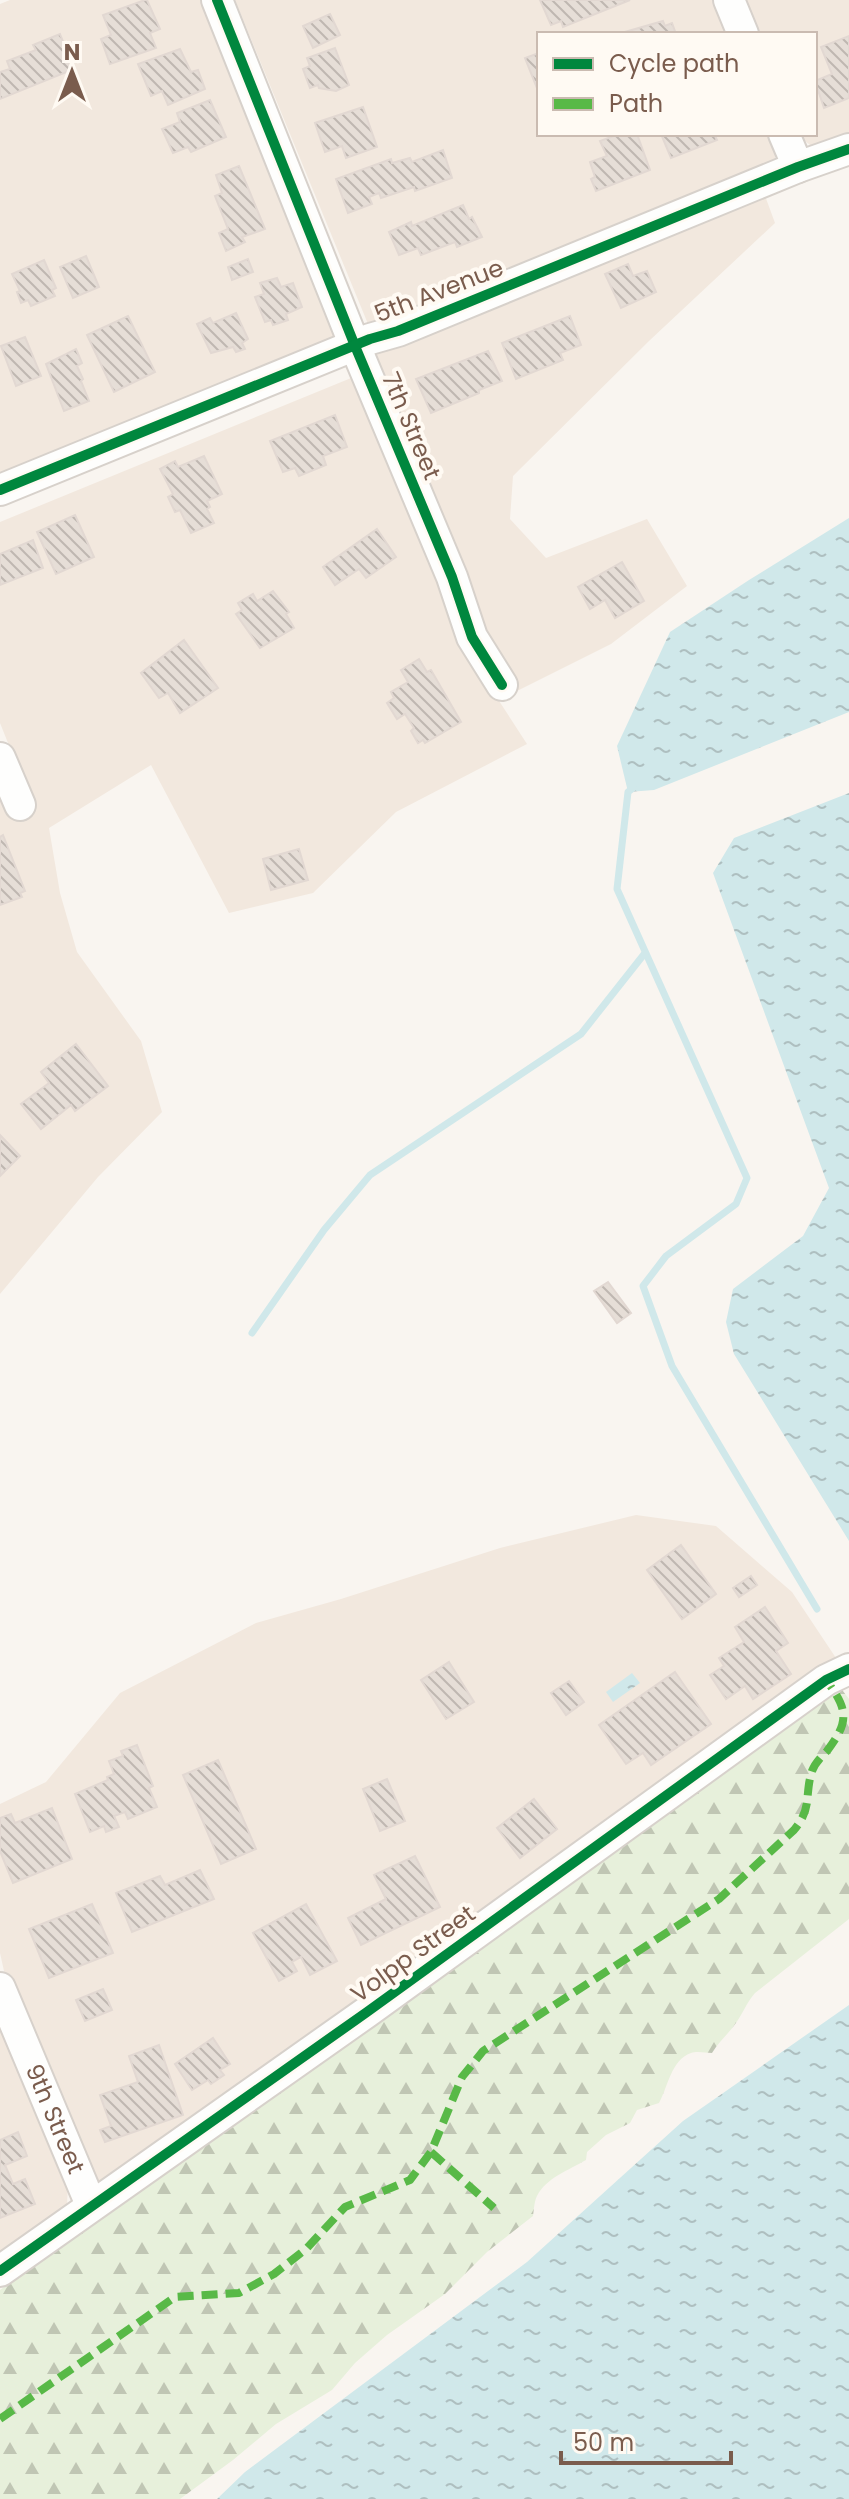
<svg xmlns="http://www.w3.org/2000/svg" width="849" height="2499" font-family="Poppins,sans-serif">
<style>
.residential{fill:#f2e8de}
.forest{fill:url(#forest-firs)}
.water{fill:url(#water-ripples)}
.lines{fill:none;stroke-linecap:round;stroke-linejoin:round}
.stream{stroke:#d0e8ea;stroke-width:7}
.building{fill:url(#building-back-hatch);stroke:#e2d8d2;stroke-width:2}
.minor-casing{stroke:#d7d1cb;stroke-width:34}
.minor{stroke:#fefefd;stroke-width:30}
.quiet{stroke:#58b947;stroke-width:8;stroke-dasharray:16 8;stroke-linecap:butt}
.cycleway-casing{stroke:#fffaf3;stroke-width:15}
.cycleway{stroke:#00873e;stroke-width:10}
.labels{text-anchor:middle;stroke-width:8;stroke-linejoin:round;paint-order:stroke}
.street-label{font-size:24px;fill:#7a5c4d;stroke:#fffaf3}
</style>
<defs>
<pattern id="forest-firs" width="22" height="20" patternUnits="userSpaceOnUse" patternTransform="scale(2)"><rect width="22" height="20" fill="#e7f0db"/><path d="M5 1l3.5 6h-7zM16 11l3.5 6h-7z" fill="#c0c6b4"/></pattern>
<pattern id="water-ripples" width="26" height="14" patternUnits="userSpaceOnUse" patternTransform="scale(2)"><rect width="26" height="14" fill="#d0e8ea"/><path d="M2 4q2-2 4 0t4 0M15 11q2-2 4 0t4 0" fill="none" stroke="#aebfc0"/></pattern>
<pattern id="building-back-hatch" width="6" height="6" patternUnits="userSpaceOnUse" patternTransform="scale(2)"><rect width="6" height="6" fill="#e6ded7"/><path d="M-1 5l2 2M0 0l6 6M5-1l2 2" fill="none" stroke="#bfb7b1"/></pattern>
</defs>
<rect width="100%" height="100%" fill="#f9f5f0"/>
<!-- residential -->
<g class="residential">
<path d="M10,0H200L337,339L0,479V4Z"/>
<path d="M235,0H717L731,34H539V134H772L775,143V159L763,173L378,329L368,324Z"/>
<path d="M740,0H849V138L814,148L797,135L815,134V34H754Z"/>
<path d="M764,193L775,223L649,341L513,476L510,519L546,558L647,519L687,586L611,644L517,691L496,662L375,354Z"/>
<path d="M356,376L407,497L438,586L468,653L527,744L396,812L313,893L229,913L151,765L49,828L60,893L77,952L141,1041L162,1112L98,1177L0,1294V757L12,753L0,723V522Z"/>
<path d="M636,1515L716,1526L792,1592L838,1661L102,2187L83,2159L4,1971L0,1953V1804L46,1782L120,1693L256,1623L341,1599L500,1548Z"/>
<path d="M0,2019L68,2182L67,2206L0,2257Z"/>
</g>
<!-- forest -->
<path class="forest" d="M840,1687L849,1699V1919L755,1993C746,2003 742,2016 733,2027C726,2036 718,2043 712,2053C706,2053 697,2051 691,2053C671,2060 668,2087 659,2103L637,2110L630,2123L606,2135L587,2152L586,2160C569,2170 546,2178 537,2196C534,2202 534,2210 533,2216L487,2252L445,2294L387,2335L355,2363L332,2390L276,2424L233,2460L180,2499H0V2290Z"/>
<!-- water -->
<g class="water">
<path d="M849,518V712L654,790L628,792L617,746L670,632L749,580Z"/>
<path d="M849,793V1541L734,1354L726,1322L733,1289L803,1236L829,1188L713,873L734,838Z"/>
<path d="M632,1673L640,1683L613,1702L606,1692Z"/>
<path d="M849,2005V2499H217L245,2472L527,2262L683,2121Z"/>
</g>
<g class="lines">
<!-- stream -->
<g class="stream">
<path d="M633,788L628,792L617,889L747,1178L736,1204L666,1256L643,1286L672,1366L817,1609"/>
<path d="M252,1333L324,1230L370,1175L581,1034L645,953"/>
</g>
</g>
<!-- building -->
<g class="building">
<path d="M145,0H147L160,29L150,33L156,48L110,64L101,39L111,35L103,15Z"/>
<path d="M540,0H630L563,27L561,21L551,25Z"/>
<path d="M330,14L340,35L313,48L303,26Z"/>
<path d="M663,21L665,26L672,23L676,34H626L625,32Z"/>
<path d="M60,34L74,69L0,99V72L10,69L7,61L36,50L33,45Z"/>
<path d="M849,36V98L824,108L815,81L832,74L821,47Z"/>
<path d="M335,48L349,85L336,91L319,88L318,85L310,88L303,69L310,66L307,58Z"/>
<path d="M180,49L191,72L198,70L205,89L168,105L162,91L151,96L138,64Z"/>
<path d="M539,53V87L537,88L525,58Z"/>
<path d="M210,100L226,137L191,152L188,147L173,153L162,129L180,122L177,113Z"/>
<path d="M363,107L377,147L346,158L342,146L325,152L315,123Z"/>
<path d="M619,134H637L650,170L596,191L591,179L595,177L590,162L607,156L600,141Z"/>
<path d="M661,134H714L717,140L671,158Z"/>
<path d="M443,150L452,178L415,191L414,187L381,198L379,193L369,197L372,204L348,213L336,179L391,159L392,163L410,158L412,162Z"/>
<path d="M239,166L265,229L242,237L245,242L226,251L219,233L228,229L215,196L222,193L216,175Z"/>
<path d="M463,205L469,219L472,217L482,237L457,247L455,242L421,255L418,248L399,255L389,232L411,222L412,226Z"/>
<path d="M86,256L99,287L73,298L60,267Z"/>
<path d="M248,259L253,272L232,280L228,267Z"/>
<path d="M44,260L56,288L52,290L55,296L31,306L28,300L21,303L17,292L20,291L12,274Z"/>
<path d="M628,264L633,276L647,271L656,292L621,308L605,274Z"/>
<path d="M277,278L281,287L293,283L302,307L286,314L288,320L273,325L271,320L265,322L255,297L264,294L260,283Z"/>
<path d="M236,313L248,339L242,343L245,349L236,352L233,347L211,353L197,324L210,318L213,323Z"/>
<path d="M128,316L155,372L114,392L87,335Z"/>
<path d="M570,316L581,345L560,353L563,360L516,379L502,343Z"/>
<path d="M25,337L41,376L16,386L1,346Z"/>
<path d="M76,349L82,363L77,366L83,379L81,381L89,401L64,411L46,364Z"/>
<path d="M488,351L502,381L479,390V393L431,413L416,379Z"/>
<path d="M335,415L347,447L323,456L326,465L299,476L295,468L283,472L270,441Z"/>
<path d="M204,456L222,494L207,501L210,507L207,509L214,523L191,533L180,510L175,512L168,497L173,494L160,469L175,461L178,467Z"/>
<path d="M75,515L94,557L56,574L37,532Z"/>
<path d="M377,529L396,557L366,578L359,569L335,585L323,567Z"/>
<path d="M33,540L43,568L0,585V554Z"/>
<path d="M622,562L644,601L615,618L605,600L590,609L578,587Z"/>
<path d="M273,591L289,612L286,614L294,628L260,648L236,614L242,610L238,603L253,594L257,601Z"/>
<path d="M184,640L218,688L180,713L168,693L159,698L141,673Z"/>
<path d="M419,659L427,672L431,670L461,722L425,743L423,740L418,743L411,731L414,728L405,714L397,719L387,703L394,698L391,692L408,682L401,670Z"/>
<path d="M3,835L25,891L20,893L22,897L0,905V837Z"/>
<path d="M299,849L308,880L271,890L263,859Z"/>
<path d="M76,1044L108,1086L75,1111L71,1105L41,1129L21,1104L49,1083L41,1072Z"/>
<path d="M0,1135L20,1156L0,1176Z"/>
<path d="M608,1282L631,1313L617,1323L594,1291Z"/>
<path d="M681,1545L716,1594L682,1619L647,1570Z"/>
<path d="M751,1576L757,1585L739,1597L733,1588Z"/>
<path d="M765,1607L788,1643L776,1651L791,1674L753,1699L745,1686L726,1699L710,1675L724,1666L719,1658L744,1642L735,1627Z"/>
<path d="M449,1662L474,1702L446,1719L421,1680Z"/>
<path d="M675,1672L711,1724L651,1765L643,1753L626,1764L599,1725Z"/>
<path d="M569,1681L584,1702L566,1715L551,1693Z"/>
<path d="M137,1745L153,1786L149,1788L157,1807L128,1819L125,1812L114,1816L119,1827L106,1832L104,1826L90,1832L75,1794L108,1780L107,1777L114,1774L109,1761L123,1756L121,1751Z"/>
<path d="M218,1760L256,1849L221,1864L183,1775Z"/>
<path d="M387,1779L405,1821L380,1831L363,1789Z"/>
<path d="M534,1799L557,1829L520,1858L497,1828Z"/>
<path d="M52,1808L72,1859L13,1883L0,1851V1818L11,1814L15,1823Z"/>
<path d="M415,1856L440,1907L361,1945L348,1918L386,1899L374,1875Z"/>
<path d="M200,1870L214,1899L132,1932L116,1893L160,1876L165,1885Z"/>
<path d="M92,1904L113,1953L49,1978L29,1929Z"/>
<path d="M306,1904L337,1961L310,1975L301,1957L292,1962L297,1971L279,1981L253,1933Z"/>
<path d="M103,1989L112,2010L85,2021L76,2000Z"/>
<path d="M213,2038L230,2064L220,2070L224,2075L211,2084L208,2080L192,2090L175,2064Z"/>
<path d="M159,2045L183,2115L105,2142L100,2130L111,2126L100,2095L138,2082L129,2056Z"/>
<path d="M18,2132L27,2156L5,2165L13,2184L25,2179L35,2204L0,2218V2140Z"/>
</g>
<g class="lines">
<defs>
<g id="minor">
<path d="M217,0L355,346L452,577L472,637L502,685"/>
<path d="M729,0L743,34"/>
<path d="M784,134L798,167"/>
<path d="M0,490L370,339L398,331L798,167L849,149"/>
<path d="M0,758L20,805"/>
<path id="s1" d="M0,1988L91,2205"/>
<path d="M0,2271L367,2012L826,1680L849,1669"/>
</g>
</defs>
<!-- minor casing -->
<use href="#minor" class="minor-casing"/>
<!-- minor -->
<use href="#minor" class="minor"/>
<!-- quiet -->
<g class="quiet">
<path d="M431,2152L494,2208"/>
<path d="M0,2419L175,2297L239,2293L274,2274L306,2249L345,2207L410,2180L431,2152L462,2077L483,2051L719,1899L794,1830C813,1807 804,1796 812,1771C815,1763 821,1757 827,1751C849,1722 849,1710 826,1680"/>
</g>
<defs>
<g id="cycleway">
<path d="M217,0L355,346L452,577L472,637L502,685"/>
<path d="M0,490L370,339L398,331L798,167L849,149"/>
<path d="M0,2271L367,2012L826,1680L849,1669"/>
</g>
</defs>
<!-- cycleway casing -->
<use href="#cycleway" class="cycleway-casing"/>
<!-- cycleway -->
<use href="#cycleway" class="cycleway"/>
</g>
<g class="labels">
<!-- street labels -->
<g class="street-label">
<text transform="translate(439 291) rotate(-21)" y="8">5th Avenue</text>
<text transform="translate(411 426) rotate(67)" y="8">7th Street</text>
<text transform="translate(413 1954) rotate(-36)" y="8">Volpp Street</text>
<text dy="8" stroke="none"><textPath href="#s1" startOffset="142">9th Street</textPath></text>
</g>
</g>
<!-- legend -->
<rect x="537" y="32" width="280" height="104" fill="#fffaf3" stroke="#cabbb1" stroke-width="2"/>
<rect x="553" y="58" width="40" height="12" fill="#00873e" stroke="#cabbb1" stroke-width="2"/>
<text x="609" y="72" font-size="24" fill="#7a5c4d">Cycle path</text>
<rect x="553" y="98" width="40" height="12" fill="#58b947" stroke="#cabbb1" stroke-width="2"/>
<text x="609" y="112" font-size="24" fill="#7a5c4d">Path</text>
<!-- north arrow -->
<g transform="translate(72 72)" stroke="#fffaf3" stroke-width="6" paint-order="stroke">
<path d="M0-6L14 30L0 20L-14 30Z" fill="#7a5c4d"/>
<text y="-12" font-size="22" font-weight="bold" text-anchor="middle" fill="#7a5c4d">N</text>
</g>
<!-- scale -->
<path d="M561 2451v12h170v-12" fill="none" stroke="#7a5c4d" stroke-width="4"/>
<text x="573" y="2451" font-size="24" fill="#7a5c4d" stroke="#fffaf3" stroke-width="6" paint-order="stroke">50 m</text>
</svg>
